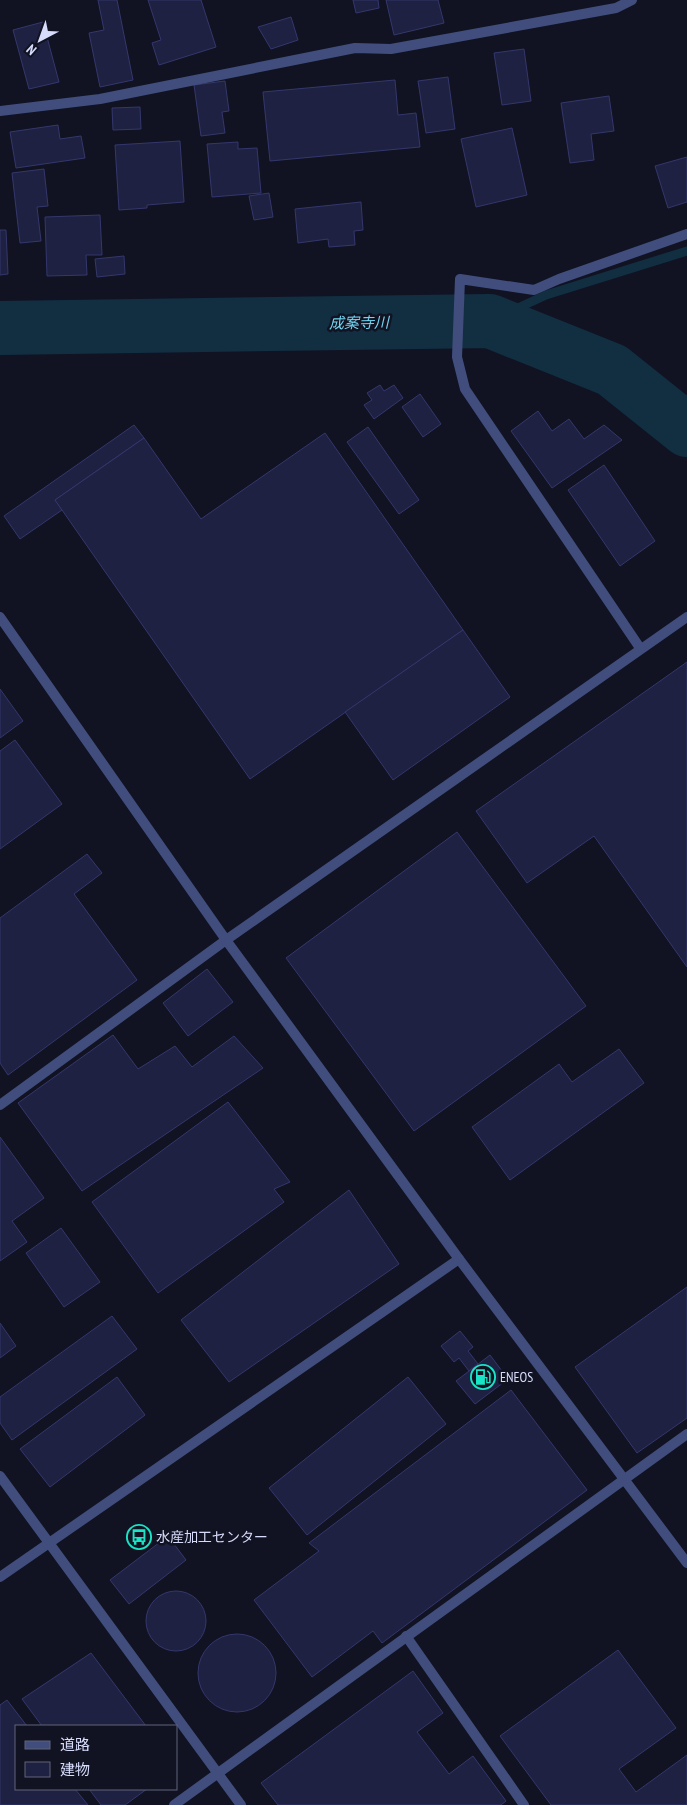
<svg xmlns="http://www.w3.org/2000/svg" width="687" height="1805" font-family="'PT Sans Narrow','Noto Sans JP',sans-serif">
<style>
.lines{fill:none;stroke-linecap:round;stroke-linejoin:round}
.stream{stroke:#122f42;stroke-width:9}
.river{stroke:#122f42;stroke-width:54}
.building{fill:#1f2142;stroke:#34376c}
.minor{stroke:#414e7d;stroke-width:10}
.tertiary{stroke:#414e7d;stroke-width:10}
.labels{text-anchor:middle;stroke-width:5;stroke-linejoin:round;paint-order:stroke}
.poi-label{font-size:14px;fill:#d8dcfb;stroke:#111323;text-anchor:start}
.water-label{font-size:15px;font-style:italic;fill:#71d5f0;stroke:#111323}
</style>
<rect width="100%" height="100%" fill="#111323"/>
<g class="lines">
<!-- stream -->
<path class="stream" d="M490,321L546,295L687,251"/>
<!-- river -->
<path class="river" d="M0,328L490,321L612,370L687,430"/>
</g>
<!-- building -->
<g class="building">
<path d="M98,0H117L133,80L100,87L89,33L104,30Z"/>
<path d="M148,0H201L216,47L159,65L152,43L161,40Z"/>
<path d="M353,0H378L379,8L356,13Z"/>
<path d="M386,0H438L444,23L394,35Z"/>
<path d="M291,17L298,40L271,49L258,27Z"/>
<path d="M43,22L59,82L29,89L13,30Z"/>
<path d="M524,49L531,101L502,105L494,53Z"/>
<path d="M448,77L455,129L426,133L418,81Z"/>
<path d="M395,80L398,115L416,113L420,147L270,161L263,92Z"/>
<path d="M225,81L229,111L222,112L225,133L201,136L194,85Z"/>
<path d="M609,96L614,131L591,134L594,160L570,163L561,103Z"/>
<path d="M140,107L141,129L113,130L112,108Z"/>
<path d="M58,125L60,139L81,136L85,158L16,168L10,132Z"/>
<path d="M512,128L527,195L476,207L461,139Z"/>
<path d="M180,141L184,202L147,205V208L119,210L115,145Z"/>
<path d="M238,142V149L257,148L261,193L212,197L207,144Z"/>
<path d="M687,157V202L668,208L655,166Z"/>
<path d="M44,169L48,206L37,207L41,241L20,243L12,173Z"/>
<path d="M269,193L273,217L254,220L249,196Z"/>
<path d="M361,202L363,230L354,231L355,245L329,247L328,239L298,243L295,209Z"/>
<path d="M100,215L102,255H86L87,275L47,276L45,217Z"/>
<path d="M0,230H6L8,274L0,275Z"/>
<path d="M124,256L125,274L97,277L95,259Z"/>
<path d="M380,385L384,391L394,385L403,398L374,419L364,405L372,400L367,393Z"/>
<path d="M420,394L441,424L423,437L402,407Z"/>
<path d="M538,411L552,431L569,419L584,439L604,425L622,440L552,488L511,431Z"/>
<path d="M134,425L144,438L55,500L62,510L20,539L4,516Z"/>
<path d="M368,427L419,500L399,514L347,442Z"/>
<path d="M325,433L463,630L250,779L55,500L144,438L201,519Z"/>
<path d="M604,465L655,541L620,566L568,490Z"/>
<path d="M463,630L510,697L393,780L345,712Z"/>
<path d="M687,662V967L594,836L527,883L476,811Z"/>
<path d="M0,689L23,721L0,738Z"/>
<path d="M15,740L62,804L0,849V751Z"/>
<path d="M457,832L586,1006L414,1131L286,958Z"/>
<path d="M87,854L102,873L74,894L137,980L8,1075L0,1063V918Z"/>
<path d="M207,969L233,1002L188,1036L163,1003Z"/>
<path d="M113,1035L138,1069L175,1046L192,1067L234,1036L263,1068L82,1191L18,1103Z"/>
<path d="M619,1049L644,1083L510,1180L472,1127L559,1064L572,1082Z"/>
<path d="M228,1102L290,1182L274,1189L284,1202L158,1293L92,1202Z"/>
<path d="M0,1137L44,1198L12,1221L27,1242L0,1261Z"/>
<path d="M349,1190L399,1264L229,1382L181,1320Z"/>
<path d="M61,1228L100,1282L64,1307L26,1253Z"/>
<path d="M687,1287V1418L637,1453L575,1367Z"/>
<path d="M112,1316L137,1349L12,1440L0,1423V1397Z"/>
<path d="M0,1323L16,1346L0,1358Z"/>
<path d="M460,1331L473,1347L468,1351L478,1364L469,1371L459,1358L454,1362L441,1346Z"/>
<path d="M490,1355L508,1379L475,1404L456,1381Z"/>
<path d="M117,1377L145,1415L50,1487L20,1449Z"/>
<path d="M408,1377L446,1424L307,1535L269,1488Z"/>
<path d="M511,1390L587,1490L382,1643L373,1631L312,1677L254,1600L319,1551L309,1543Z"/>
<path d="M168,1536L186,1560L129,1604L110,1580Z"/>
<circle cx="176" cy="1621" r="30"/>
<circle cx="237" cy="1673" r="39"/>
<path d="M618,1650L676,1728L619,1769L636,1792L687,1755V1805H551L500,1736Z"/>
<path d="M91,1653L146,1726H42L22,1699Z"/>
<path d="M413,1671L443,1713L417,1732L449,1774L473,1756L506,1801L501,1805H278L261,1783Z"/>
<path d="M7,1700L27,1726H16V1789H75L88,1805H0V1705Z"/>
<path d="M89,1789H147L125,1805H101Z"/>
</g>
<g class="lines">
<!-- minor -->
<g class="minor">
<path d="M0,111L100,99L355,48L391,49L616,8L632,0"/>
<path d="M640,648L465,389L457,357L460,279L534,290L559,279L687,234"/>
<path d="M0,1105L226,940L687,617"/>
<path d="M0,1476L241,1805"/>
<path d="M0,1577L459,1259"/>
<path d="M406,1636L524,1805"/>
<path d="M174,1805L687,1434"/>
</g>
<!-- tertiary -->
<path class="tertiary" d="M0,617L226,940L459,1259L687,1563"/>
</g>
<!-- icons -->
<defs>
<symbol id="fuel-ring" viewBox="-11 -11 22 22"><circle r="9.5" fill="#111323" stroke="#19e5c6" stroke-width="1.5"/><path d="M-5.5-6h7V0h2V4h1.3V-2.5L3-4.5l.8-.8L6-3V5H2.5V1h-1V6h-7ZM-4.2-4.7v3.2H.2V-4.7Z" fill="#19e5c6"/></symbol>
<symbol id="bus-ring" viewBox="-11 -11 22 22"><circle r="9.5" fill="#111323" stroke="#19e5c6" stroke-width="1.5"/><path d="M-5-6H5V4H4V6H2V4H-2V6H-4V4H-5ZM-3.5-4V0h7V-4ZM-3.5 1.2v1.5H-2V1.2ZM2 1.2v1.5H3.5V1.2Z" fill="#19e5c6"/></symbol>
</defs>
<g fill-rule="evenodd">
<use href="#fuel-ring" x="469" y="1363" width="28" height="28"/>
<use href="#bus-ring" x="125" y="1523" width="28" height="28"/>
</g>
<g class="labels">
<!-- poi labels -->
<g class="poi-label">
<text x="500" y="1382">ENEOS</text>
<text x="156" y="1542">水産加工センター</text>
</g>
<!-- water labels -->
<g class="water-label">
<text transform="translate(359 323) rotate(-1)" y="5">成案寺川</text>
</g>
</g>
<!-- legend -->
<rect x="15" y="1725" width="162" height="65" fill="#111323" stroke="#616379"/>
<rect x="25" y="1741" width="25" height="8" fill="#414e7d" stroke="#616379"/>
<text x="60" y="1750" font-size="15" fill="#d8dcfb">道路</text>
<rect x="25" y="1762" width="25" height="15" fill="#1f2142" stroke="#616379"/>
<text x="60" y="1775" font-size="15" fill="#d8dcfb">建物</text>
<!-- north arrow -->
<g transform="translate(40 40) rotate(221)" stroke="#111323" stroke-width="4" paint-order="stroke">
<path d="M0-4L9 19L0 12L-9 19Z" fill="#d8dcfb"/>
<text y="-8" font-size="14" font-weight="bold" text-anchor="middle" fill="#d8dcfb">N</text>
</g>
</svg>
